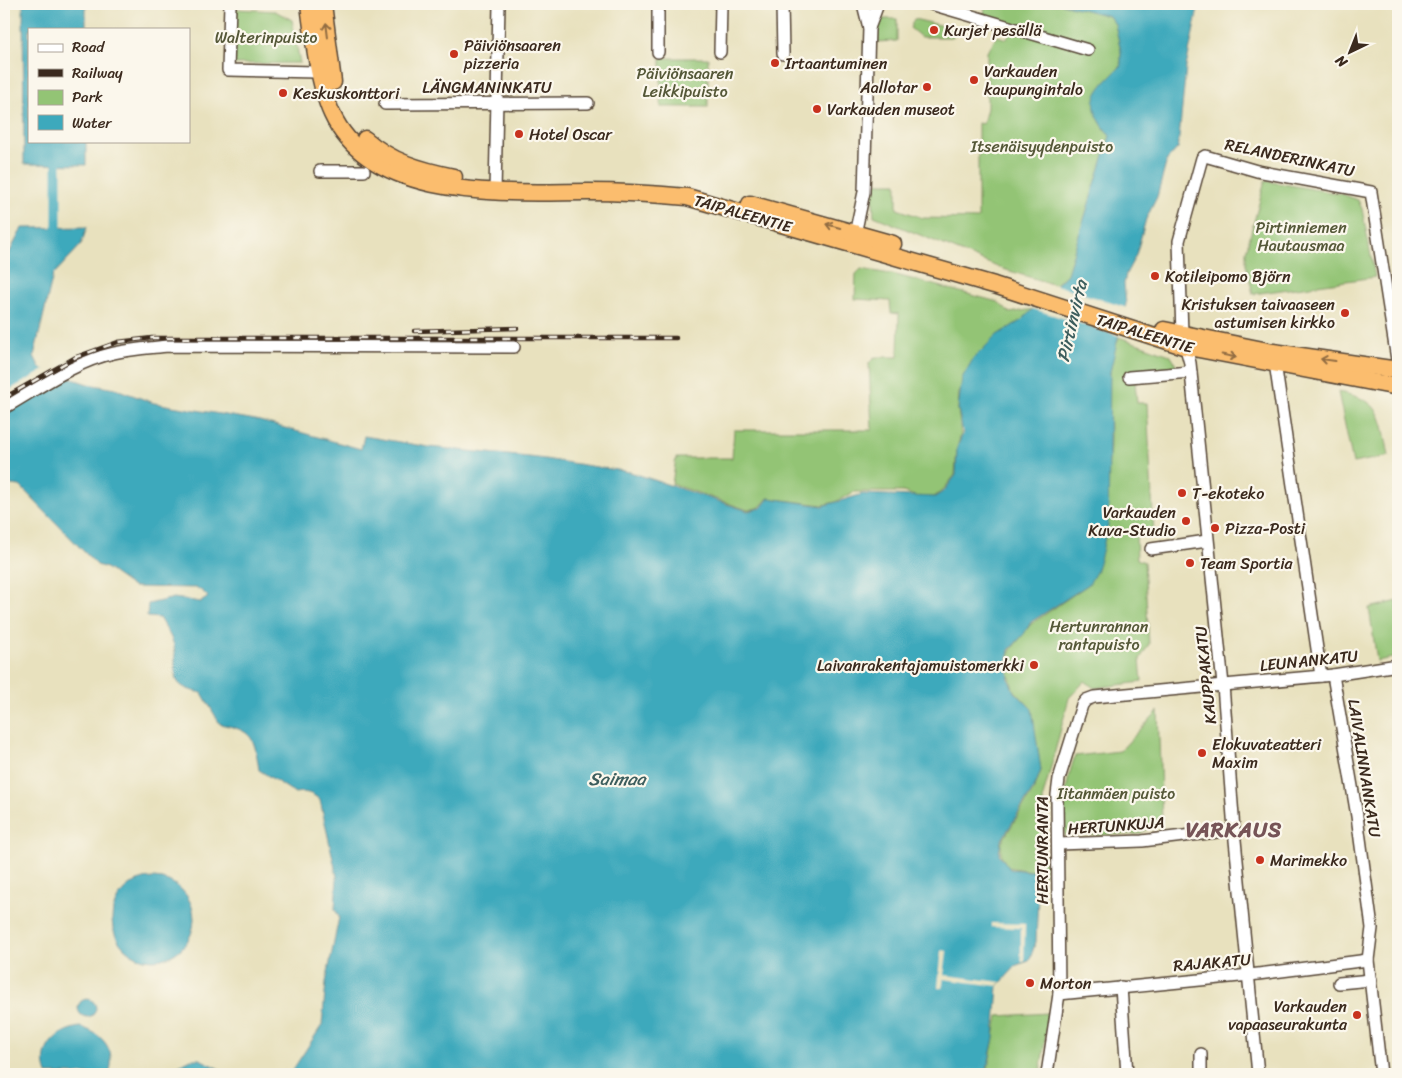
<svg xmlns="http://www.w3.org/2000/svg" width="1402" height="1078" font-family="Sriracha,sans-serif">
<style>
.green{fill:#93c475;stroke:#67774a}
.water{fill:#3da9bc;stroke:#3c6a6d}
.pier{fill:#e8e1be}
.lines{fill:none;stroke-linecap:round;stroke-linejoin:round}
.canal{stroke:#3da9bc;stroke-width:9}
.minor-casing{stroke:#554536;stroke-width:14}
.highway-casing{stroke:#554536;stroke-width:19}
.minor{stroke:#fff;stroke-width:11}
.highway{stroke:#fbbd6e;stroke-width:16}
.rail-casing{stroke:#3b2a1e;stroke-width:4.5}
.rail{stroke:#fbf7ec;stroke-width:2.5;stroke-dasharray:8;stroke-linecap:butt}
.oneway{stroke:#916c42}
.poi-dot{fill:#c8321e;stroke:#fbf7ec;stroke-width:2}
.labels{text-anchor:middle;stroke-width:4.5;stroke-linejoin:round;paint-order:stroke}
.poi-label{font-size:16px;fill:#3b2a1e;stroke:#fbf7ec;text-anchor:start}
.park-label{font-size:16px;fill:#555838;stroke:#fbf7ec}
.street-label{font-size:16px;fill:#3b2a1e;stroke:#fbf7ec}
.water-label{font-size:18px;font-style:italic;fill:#3c5d5d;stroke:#fbf7ec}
.district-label{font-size:21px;font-weight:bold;letter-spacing:1px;fill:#765457;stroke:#fbf7ec}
</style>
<rect width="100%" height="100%" fill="#fbf7ec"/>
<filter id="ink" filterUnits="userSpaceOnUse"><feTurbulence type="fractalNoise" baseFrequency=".02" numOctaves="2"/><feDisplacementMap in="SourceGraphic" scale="10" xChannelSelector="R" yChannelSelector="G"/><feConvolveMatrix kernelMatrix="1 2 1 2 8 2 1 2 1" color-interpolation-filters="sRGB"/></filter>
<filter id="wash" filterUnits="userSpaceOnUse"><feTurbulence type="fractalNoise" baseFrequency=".0096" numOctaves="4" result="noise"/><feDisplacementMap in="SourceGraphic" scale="20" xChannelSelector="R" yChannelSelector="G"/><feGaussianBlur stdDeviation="1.12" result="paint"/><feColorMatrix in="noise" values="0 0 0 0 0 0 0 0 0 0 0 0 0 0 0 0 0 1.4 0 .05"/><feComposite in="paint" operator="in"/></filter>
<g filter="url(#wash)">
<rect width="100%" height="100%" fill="#e8e1be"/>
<!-- green -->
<g class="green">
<path d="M969,4H1062L1109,16L1115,24L1121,51V66C1095,92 1083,102 1110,136L1067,274L1055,285L1000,268L874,216L872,183H897V209L923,218L978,219V123L983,124L987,108V52L997,36L1007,39L1010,31L983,16L985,9Z"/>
<path d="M235,9L275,11L292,20L300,63L233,64Z"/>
<path d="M876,19H897V41L874,42Z"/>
<path d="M914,19L960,30L953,37H921L910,28Z"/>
<rect x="661" y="58" width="47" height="49"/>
<path d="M1265,181L1342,194L1358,200L1362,209L1375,277L1253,294L1246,264V251Z"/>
<path d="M861,269L896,275L998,302L1010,313L1033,309L1022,320L997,335L959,393L958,409L961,434L957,448L955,475L943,490L934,497H918L903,492H854L835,502L823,505L768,498L760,507L748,510L672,484L676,458H732L734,430H872L869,363L875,357H898L899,314L891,313L890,301L855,299L856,274Z"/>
<path d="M1119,337L1170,355L1176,364L1175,370L1134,371L1137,403H1147L1154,534L1136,535L1137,559L1144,562L1149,644L1140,659L1142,682L1094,688L1085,681L1069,698L1043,797L1045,875L1039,876L1038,872L1007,867L1001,854V843L1034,790L1041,771L1031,708L1013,689L1008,671L1010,651L1031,624L1089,584C1096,542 1105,500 1109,459C1113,419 1102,375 1119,337Z"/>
<path d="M1338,392C1383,400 1381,416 1389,456L1353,463Z"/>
<path d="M1398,601V657L1377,661L1369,608Z"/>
<path d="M1158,711L1162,821L1139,834L1065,836C1063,805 1065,785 1075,756L1120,751Z"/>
<path d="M1049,1013L1040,1074H987L998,1016Z"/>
</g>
<!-- water -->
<g class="water">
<path d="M23,4H86V29H29V141H86V165L24,164Z"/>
<path d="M1062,4H1199L1186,67L1178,148L1167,160L1157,197L1146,219L1136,255L1126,274L1124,284L1126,304L1110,372L1108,525L1101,556L1096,572L1089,584L1031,622L1024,634L1009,650L1007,662L1009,680L1013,690L1032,709L1041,770L1035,786L1001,841L999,854L1010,869L1039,872L1036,942L1029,961L1017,965L998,986L994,1038L986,1074H290L322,1025L326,982L339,917L335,909L337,877L320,800C312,793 306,791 295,793L259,770C254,737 254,731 220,724L202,693C166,686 178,675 174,646C172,637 164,626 159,618L147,617L148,604L174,598L201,602L208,597L202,591L196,588L133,587L106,568L97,565L20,486L4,484V263L22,228L87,227L81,245L53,275L34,356L40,368L88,384L116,389L154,403L256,420L361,449L364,436L429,447L538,458L630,472L748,511L761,508L769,498L823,506L863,494L935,497L944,491L956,475L957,448L963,433L958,409L962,378L973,359L997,335L1022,320L1067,274L1110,136C1083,101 1094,93 1121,66V51L1115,24L1109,16Z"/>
<circle cx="153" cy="919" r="41"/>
<circle cx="87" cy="1008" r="9"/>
<path d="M80,1027C103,1033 117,1051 109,1074H47C37,1049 57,1030 80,1027Z"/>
<path d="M191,1059H200L229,1074H161Z"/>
</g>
<!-- pier -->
<g class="pier">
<path d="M1053,284L1127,308L1120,336L1030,308Z"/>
<path d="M48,368L71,375L4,413V393Z"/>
<path d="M991,923L1025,924L1024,962H1022L1021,954V928L991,927Z"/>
<path d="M942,950L947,951L944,975L1001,982L998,986L944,979L942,988L938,987Z"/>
</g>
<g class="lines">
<!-- canal -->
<path class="canal" d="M57,141V227"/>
</g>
</g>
<g filter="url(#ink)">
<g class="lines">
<defs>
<g id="minor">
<path d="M230,4L228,70L316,72"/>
<path d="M782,4L783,54"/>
<path d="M931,4L1088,50"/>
<path d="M869,28L878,4"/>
<path d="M658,52V4"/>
<path d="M720,52L721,4"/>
<path d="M385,104L588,103"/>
<path d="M320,171H364"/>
<path d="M495,192L499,4"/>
<path d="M854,239L864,192L869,28L863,4"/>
<path d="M1274,356L1321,676"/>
<path d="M1129,377L1191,372"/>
<path d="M4,408C39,388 74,362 114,353C132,349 150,348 168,346L514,347"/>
<path d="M1151,549L1207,541"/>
<path d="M1333,675L1357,816L1372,928L1368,960L1381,1074"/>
<path d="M1059,844L1142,841L1234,830"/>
<path d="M1339,983L1371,980"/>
<path d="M1121,987L1127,1074"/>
<path d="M1059,994L1250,975L1368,960"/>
<path d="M1047,1074L1059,994L1057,795L1059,779L1082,705L1086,700L1094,697L1333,675L1398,665"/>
<path d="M1201,1074V1054"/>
<path d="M1258,1074L1234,830L1223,685L1190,363L1182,334L1179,241L1202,158L1205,156L1257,171L1371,192L1398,366"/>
</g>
<g id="highway">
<path d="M309,4C313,36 319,86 332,114C373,203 509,192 589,192C622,192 654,194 687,197L994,285L1183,346L1398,387"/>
<path d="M323,4L333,82"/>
<path d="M365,139C391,162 420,170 454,177"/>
<path d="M750,204L893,244"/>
<path d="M1164,330L1273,352L1398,370"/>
</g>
</defs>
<!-- minor casing -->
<use href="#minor" class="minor-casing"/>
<!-- highway casing -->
<use href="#highway" class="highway-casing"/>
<!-- minor -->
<use href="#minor" class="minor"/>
<!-- highway -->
<use href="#highway" class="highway"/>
<defs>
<g id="rail">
<path d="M414,331L517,328"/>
<path d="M4,398L76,357L118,342L152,338H676"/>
</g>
</defs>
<!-- rail casing -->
<use href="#rail" class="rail-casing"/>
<!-- rail -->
<use href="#rail" class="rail"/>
</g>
<!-- one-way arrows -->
<defs><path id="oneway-shaft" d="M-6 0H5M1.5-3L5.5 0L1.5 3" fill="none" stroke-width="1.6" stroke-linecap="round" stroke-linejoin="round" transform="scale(1.25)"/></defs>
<g class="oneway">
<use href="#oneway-shaft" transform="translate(327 30) rotate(-97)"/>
<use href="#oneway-shaft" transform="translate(833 226) rotate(-165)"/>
<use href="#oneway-shaft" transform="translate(1229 356) rotate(12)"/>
<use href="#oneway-shaft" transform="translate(1328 360) rotate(-172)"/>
</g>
</g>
<!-- markers -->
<g class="poi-dot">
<circle cx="934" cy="30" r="5"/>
<circle cx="454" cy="54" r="5"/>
<circle cx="775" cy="63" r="5"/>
<circle cx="974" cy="80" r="5"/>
<circle cx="927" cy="87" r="5"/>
<circle cx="283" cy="93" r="5"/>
<circle cx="817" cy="109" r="5"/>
<circle cx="519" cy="134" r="5"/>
<circle cx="1155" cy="276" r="5"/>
<circle cx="1345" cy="313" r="5"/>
<circle cx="1182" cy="493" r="5"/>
<circle cx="1186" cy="521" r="5"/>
<circle cx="1215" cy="528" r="5"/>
<circle cx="1190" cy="563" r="5"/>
<circle cx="1034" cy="665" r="5"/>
<circle cx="1202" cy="753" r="5"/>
<circle cx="1260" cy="860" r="5"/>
<circle cx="1030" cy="983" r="5"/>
<circle cx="1357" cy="1015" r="5"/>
</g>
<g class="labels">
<!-- poi labels -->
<g class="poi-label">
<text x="944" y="36">Kurjet pesällä</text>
<text x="464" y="51">Päiviönsaaren<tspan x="464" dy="18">pizzeria</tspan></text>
<text x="785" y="69">Irtaantuminen</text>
<text x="984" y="77">Varkauden<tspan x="984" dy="18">kaupungintalo</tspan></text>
<text x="917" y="93" text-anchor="end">Aallotar</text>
<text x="293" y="99">Keskuskonttori</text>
<text x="827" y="115">Varkauden museot</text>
<text x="529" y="140">Hotel Oscar</text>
<text x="1165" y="282">Kotileipomo Björn</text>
<text x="1335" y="310" text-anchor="end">Kristuksen taivaaseen<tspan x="1335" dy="18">astumisen kirkko</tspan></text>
<text x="1192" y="499">T-ekoteko</text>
<text x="1176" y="518" text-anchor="end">Varkauden<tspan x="1176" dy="18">Kuva-Studio</tspan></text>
<text x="1225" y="534">Pizza-Posti</text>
<text x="1200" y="569">Team Sportia</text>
<text x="1024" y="671" text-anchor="end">Laivanrakentajamuistomerkki</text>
<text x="1212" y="750">Elokuvateatteri<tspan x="1212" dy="18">Maxim</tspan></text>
<text x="1270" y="866">Marimekko</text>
<text x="1040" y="989">Morton</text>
<text x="1347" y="1012" text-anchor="end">Varkauden<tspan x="1347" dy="18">vapaaseurakunta</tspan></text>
</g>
<!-- park labels -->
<g class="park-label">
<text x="266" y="43">Walterinpuisto</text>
<text x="685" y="79">Päiviönsaaren<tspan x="685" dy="18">Leikkipuisto</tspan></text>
<text x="1042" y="152">Itsenäisyydenpuisto</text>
<text x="1301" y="233">Pirtinniemen<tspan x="1301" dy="18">Hautausmaa</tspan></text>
<text x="1099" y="632">Hertunrannan<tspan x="1099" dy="18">rantapuisto</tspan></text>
<text x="1116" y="799">Iitanmäen puisto</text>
</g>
<!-- street labels -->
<g class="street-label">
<text x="487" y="93">LÄNGMANINKATU</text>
<text transform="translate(1290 157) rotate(12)" y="6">RELANDERINKATU</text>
<text transform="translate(743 213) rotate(16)" y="6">TAIPALEENTIE</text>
<text transform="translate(1145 333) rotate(17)" y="6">TAIPALEENTIE</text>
<text transform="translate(1309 660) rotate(-6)" y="6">LEUNANKATU</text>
<text transform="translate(1205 675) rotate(-96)" y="6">KAUPPAKATU</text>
<text transform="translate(1365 768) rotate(81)" y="6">LAIVALINNANKATU</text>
<text transform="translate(1116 825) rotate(-4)" y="6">HERTUNKUJA</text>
<text transform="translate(1042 850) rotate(-90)" y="6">HERTUNRANTA</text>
<text transform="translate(1212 962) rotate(-5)" y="6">RAJAKATU</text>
</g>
<!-- water labels -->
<g class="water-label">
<text transform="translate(1072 321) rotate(-77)" y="6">Pirtinvirta</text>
<text x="617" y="785">Saimaa</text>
</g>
<!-- district labels -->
<g class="district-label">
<text x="1234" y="837">VARKAUS</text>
</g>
</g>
<!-- margin -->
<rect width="1402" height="1078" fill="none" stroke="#fbf7ec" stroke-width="20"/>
<!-- legend -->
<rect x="28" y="28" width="162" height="115" fill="#fbf7ec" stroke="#aea59a"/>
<rect x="38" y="44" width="25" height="8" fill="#ffffff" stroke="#aea59a"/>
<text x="72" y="52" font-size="15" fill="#3b2a1e">Road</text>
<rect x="38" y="69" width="25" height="8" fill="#3b2a1e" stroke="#aea59a"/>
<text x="72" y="78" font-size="15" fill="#3b2a1e">Railway</text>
<rect x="38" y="90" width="25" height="15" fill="#93c475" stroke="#aea59a"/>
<text x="72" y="102" font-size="15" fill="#3b2a1e">Park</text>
<rect x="38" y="115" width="25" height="15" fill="#3da9bc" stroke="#aea59a"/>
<text x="72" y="128" font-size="15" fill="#3b2a1e">Water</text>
<!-- north arrow -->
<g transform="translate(1350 52) rotate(223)" stroke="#fbf7ec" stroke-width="4" paint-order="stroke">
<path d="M0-4L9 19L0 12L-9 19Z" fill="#3b2a1e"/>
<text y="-8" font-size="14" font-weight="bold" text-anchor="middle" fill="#3b2a1e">N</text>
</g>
</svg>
